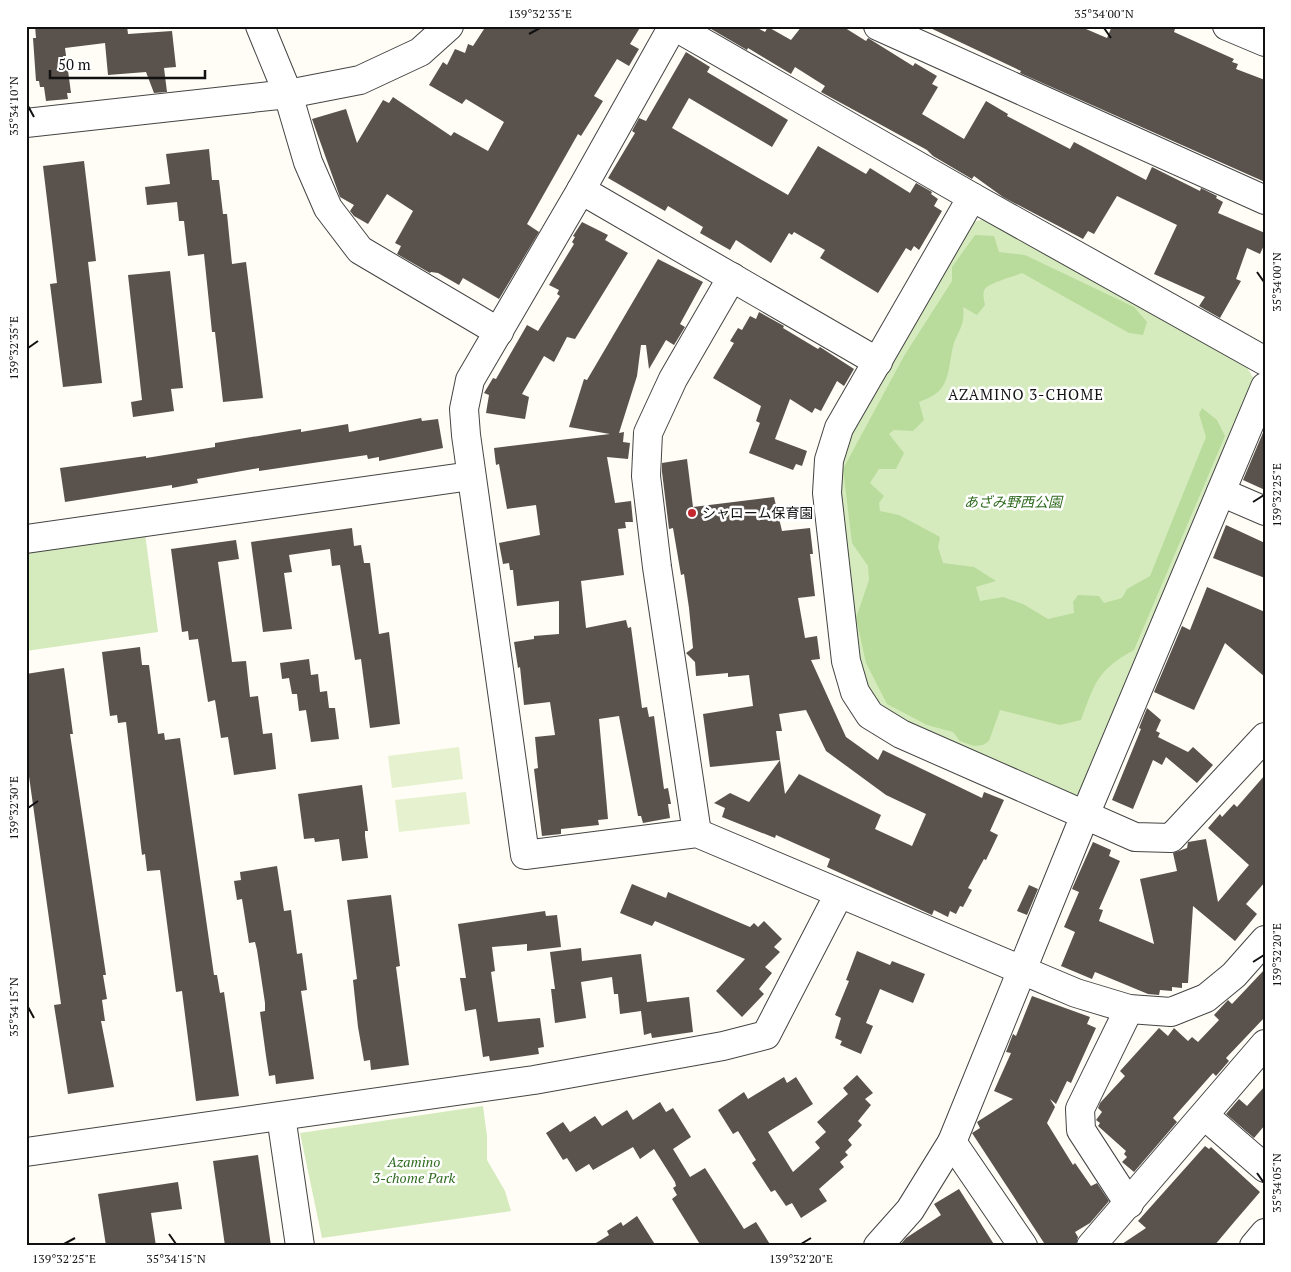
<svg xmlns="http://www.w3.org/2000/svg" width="1291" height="1272" font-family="'PT Serif','Noto Sans JP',serif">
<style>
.green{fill:#d5ebbd}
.forest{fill:#b9dc9c}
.pitch{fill:#e6f2cf}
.building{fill:#5a524d}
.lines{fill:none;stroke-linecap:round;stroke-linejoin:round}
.minor-casing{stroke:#444;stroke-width:30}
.minor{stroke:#fff;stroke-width:28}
.ticks{fill:none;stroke:#111;stroke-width:2}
.poi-dot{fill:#c4262e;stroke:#fff;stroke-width:2}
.labels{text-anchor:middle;stroke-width:5;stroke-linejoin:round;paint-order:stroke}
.park-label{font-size:14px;font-style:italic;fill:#2f6b1f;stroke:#fff}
.poi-label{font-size:14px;fill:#111;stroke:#fff;text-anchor:start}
.neighbourhood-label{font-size:15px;letter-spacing:1px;fill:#111;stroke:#fff}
.neatline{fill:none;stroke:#111;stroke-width:2}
.ticks-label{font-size:12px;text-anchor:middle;fill:#111}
</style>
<rect width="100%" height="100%" fill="#fffdf5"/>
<!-- green -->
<g class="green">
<path d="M983,219L1246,366L1254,379L1086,788L1073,797L902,721C875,702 870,693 859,662L835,498L847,439L971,223Z"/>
<path d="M145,533L158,632L26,651V549Z"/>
<path d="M483,1106L487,1136V1160L505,1191L511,1211L322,1238L300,1133Z"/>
</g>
<!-- forest -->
<path class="forest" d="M975,235L994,236L999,252L1025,255L1134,307L1147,322L1143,335L1129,333L1022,273C1014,276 989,283 985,289C982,293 984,300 985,305L977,315L963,307C966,328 955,333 952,351C947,379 948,392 919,402L924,420L913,431L894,430L889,434L904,453L896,469H879L870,483L884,496L879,503L880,511L899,515L940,537L938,547L943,563L974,567L996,581L976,587L980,601L1003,597L1023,604L1048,619L1074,613L1073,602L1078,595L1099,596L1104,603L1122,598L1127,589L1150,576L1206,437L1199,414L1202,408L1217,420L1225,436L1134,650C1097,670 1095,683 1081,720L1060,725L1000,710L989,741L983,745L974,746L960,741L953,732L927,725L887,704L866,663L856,618L869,580L868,566L852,543L843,469L904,356L952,281V267Z"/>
<!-- pitch -->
<g class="pitch">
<path d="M459,747L463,779L392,788L388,756Z"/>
<path d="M466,792L470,824L399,832L395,800Z"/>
</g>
<!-- building -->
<g class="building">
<path d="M35,26H127L128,34L172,31L176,67L164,68L167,92L154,93L146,72L108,75L105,43L65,48L71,93H67L68,99L46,101L44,87H40L39,81H36L33,38H36Z"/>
<path d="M486,26H641L630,44L639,49L629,66L617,59L594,96L603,101L581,136L578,134L527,224L539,232L499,299L463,278L459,285L438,273L431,272L430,273L397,254L401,246L395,243L413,211L387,194L368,224L354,216L350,211L354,205L340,197L336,186L312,119L346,109L357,143L383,100L389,103L393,97L451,136L454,132L488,151L504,122L466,99L462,104L429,85L443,62L447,65L455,49L465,53L468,44L473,46Z"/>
<path d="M706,26H754L765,32L768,27L791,40L802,26H842L866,41L868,38L913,66L915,63L937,76L932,84L938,87L922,114L964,139L986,101L1008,114L1007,116L1070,149L1074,142L1146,180L1152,167L1200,191L1201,188L1217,196L1216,198L1223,202L1218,213L1265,233V243L1260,254L1247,248L1236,279L1241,281L1220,318L1199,306L1205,297L1154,274L1177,225L1117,196L1094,234L1088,231L1083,239L1003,197L974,176L972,179L933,156L927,150L821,92L825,86L795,67L791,74L748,48L747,50Z"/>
<path d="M926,26H1079L1107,38L1112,26H1176L1174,32L1234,59L1232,62L1238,64L1236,69L1265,80V182L1020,73L1021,71Z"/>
<path d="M686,52L710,67L707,72L788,120L772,147L689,98L672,128L788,195L818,146L866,174L870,168L910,193L916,183L932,192L931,194L938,199L934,206L942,211L919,250L914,246L911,251L906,248L878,293L820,258L825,250L794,232L792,235L789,233L771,263L736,240L730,250L700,233L703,227L668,206L665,211L608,178L635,133L632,131L639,118L646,121Z"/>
<path d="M209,149L212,180H219L223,214H227L232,264L246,262L263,398L223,402L215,332H212L204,254L188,256L184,221H179L177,202L147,205L145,187L170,184L166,154Z"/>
<path d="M84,161L96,261L88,262L102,383L63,387L50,284L57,283L43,166Z"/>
<path d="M582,222L608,235L605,240L628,253L575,339L567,337L554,362L544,356L522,394L529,397L525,419L486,413L489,395L484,393L493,378L496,379L527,325L538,331L560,296L557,294L559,290L549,285L574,244L572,242L575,237L573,236Z"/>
<path d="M658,259L703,282L680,324L685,327L674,345L666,340L649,369L646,345H641L637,376L619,433L624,432L623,442L630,443L628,459L607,457L615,503L631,501L633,522H625L626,528L618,529L624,575L581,581L586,628L626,620L628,628L631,627L642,708L647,707L649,717L654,716L664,789L668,788L671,804H668L670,818L643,823L641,816H638L619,716L599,719L608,819L598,820L599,825L561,829V834L542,836L534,769L538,768L535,737L555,735L550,702L524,705L520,667L518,668L514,642L534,639V636L559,634V601L517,606L513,570H510L509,563L503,564L499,543L540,535L536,505L507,509L499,464L496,465L494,448L610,434L569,427L584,379L587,380Z"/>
<path d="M170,271L183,388L171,389L174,411L133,417L131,402L142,400L128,275Z"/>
<path d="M759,312L784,326L783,328L818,349L820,347L854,369L844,386L837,381L821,411L815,408L812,413L790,399L775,439L807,451L802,466L796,464L793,470L749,453L760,423L756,421L761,406L713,378L734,343L730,341L738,328L742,330L750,316L756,319Z"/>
<path d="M421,418L422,421L438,419L443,448L379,461V457L368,459L367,455L259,471V468L197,479L198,483L172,488V485L65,502L60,468L146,456V458L215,447V443L301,429V432L348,424L349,432Z"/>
<path d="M1265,428V490L1243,480Z"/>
<path d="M687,459L693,507L774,497L782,531L810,528L813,554H810L815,596L798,598L805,638L817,636L820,659L811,660L846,737L878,760L883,750L982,798L984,792L1004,800L990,831L998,835L986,860L984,859L968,888L972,890L963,907L960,906L956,914L950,911L948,917L934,910L932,915L827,867L830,859L776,835L775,838L722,817L725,808L714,803L730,793L749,802L780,760L785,794L799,774L881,815L875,829L912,846L926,814L886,795L826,751L806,710L779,714L782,731H776L780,760L710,767L703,714L753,706L749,675L728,677V673L696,676L695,662L686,653L693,648L689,608L684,574L681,575L673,528L669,529L662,472V463Z"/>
<path d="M1226,525L1265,543V578L1213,558Z"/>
<path d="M352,528L354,546L361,545L364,563H370L379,634L389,632L400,724L370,728L361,659L355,660L340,565L332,566L330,549L289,555L292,572L284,573L292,629L263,632L251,542Z"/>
<path d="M236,540L239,559L218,562L232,662L246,661L250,697L258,696L263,734L272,733L276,769L234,775L228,737L221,738L215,700L208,702L198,639L189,640L188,631L182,632L171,549Z"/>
<path d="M1207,587L1265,612V677L1225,643L1194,710L1154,692L1182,626L1190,630Z"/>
<path d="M140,647L142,665H149L158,734L164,733L165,740L180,738L214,975H217L220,993L224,992L239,1096L196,1101L182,991L176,992L160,870L147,871L145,854L142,855L126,722L118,723L117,715L110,716L102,652Z"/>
<path d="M309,659L311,675L318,674L320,692L327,691L329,708H335L339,739L311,742L306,710L299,711L297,694H292L289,678L282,679L280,663Z"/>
<path d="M64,668L73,734H70L106,975H103L107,999L102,1000L105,1021H101L114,1087L68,1094L54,1005L61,1004L26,755L29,754L26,735V674Z"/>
<path d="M1147,708L1161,720L1156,731L1160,733L1158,737L1188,752L1193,747L1213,765L1197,783L1166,757L1162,765L1153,760L1133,809L1112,800L1141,729L1139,728Z"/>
<path d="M1265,775V882L1246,904L1257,914L1235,941L1193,906L1188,983H1182V988L1172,987V991L1160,990L1159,995L1148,994L1095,972L1092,979L1061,966L1075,932L1064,927L1079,892L1072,889L1093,842L1111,850L1109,856L1120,861L1099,909L1103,910L1099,921L1154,944L1140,879L1177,871L1173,853L1187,848L1188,842L1206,839L1218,902L1249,865L1208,828L1220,814L1222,817L1234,804L1237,807Z"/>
<path d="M362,785L368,831H365V836L368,858L342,861L339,839L315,842L314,838L304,839L298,794Z"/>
<path d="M277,866L284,911L291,910L297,954L302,953L307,990L301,991L314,1079L276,1084L275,1075L269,1076L266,1056L260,1012L265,1011V1003L257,950L255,942L249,943L242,899L237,900L234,881L241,880L240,872Z"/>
<path d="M632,884L666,898L668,892L750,927L754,923L758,927L764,921L782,939L774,947L780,952L765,967L772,973L759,989L764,994L742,1017L716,991L745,959L655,921L652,926L620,913Z"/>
<path d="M1029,885L1038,889L1027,915L1017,911Z"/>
<path d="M391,895L400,966L396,967L409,1065L371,1070L370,1060L364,1061L358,1027L353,980L357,979L347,900Z"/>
<path d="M545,911L546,916L557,915L561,947L527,951V944L492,947L495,971L491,972L498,1022L540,1018L544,1047L538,1048L539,1054L490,1061L489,1056L483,1057L476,1009L465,1011L460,978H466L458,924Z"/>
<path d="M581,948L582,961L641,954L647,1002L689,997L693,1032L652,1038L651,1033L644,1035L641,1011L620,1014L618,994H614L612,977L581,982L586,1018L555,1023L551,989H555L550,952Z"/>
<path d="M857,951L890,965L892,961L925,974L913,1003L880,989L866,1023L873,1026L861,1054L840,1045L842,1041L835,1038L841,1018L835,1015L849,981L846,980Z"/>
<path d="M1265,969V1017L1226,1058L1229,1061L1216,1076L1213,1073L1173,1118L1177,1122L1134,1172L1122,1162L1127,1157L1124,1154L1126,1151L1098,1126L1100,1123L1096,1120L1102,1112L1098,1108L1100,1103L1125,1076L1120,1071L1159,1028L1168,1036L1174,1028L1188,1041L1192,1037L1198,1042L1219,1020L1214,1015L1228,1000L1232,1004Z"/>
<path d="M1032,996L1090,1017L1087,1024L1096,1028L1071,1083L1067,1081L1056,1104L1050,1099L1055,1107L1047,1123L1073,1165L1075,1163L1091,1186L1097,1183L1109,1201L1090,1223L1075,1232L1078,1237L1076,1246H1046L972,1133L980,1128L977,1122L1013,1099L994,1091L1011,1053L1006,1052L1013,1034L1016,1036Z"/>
<path d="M857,1075L873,1093L865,1099L871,1105L858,1121L862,1125L848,1140L852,1145L845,1152L848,1155L840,1162L844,1167L819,1189L827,1201L801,1218L792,1203L786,1206L775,1190L771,1192L752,1163L756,1160L738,1131L733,1134L718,1110L744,1092L748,1099L784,1077L787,1083L796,1077L813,1104L768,1132L793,1172L820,1148L815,1142L826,1132L817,1122L848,1094L843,1088Z"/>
<path d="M1265,1086V1125L1254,1138L1226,1114L1239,1099L1247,1106Z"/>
<path d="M660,1102L666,1112L673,1108L691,1137L673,1149L690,1177L705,1168L744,1229L756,1222L771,1246H701L672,1199L677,1195L673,1188L676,1186L675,1182L654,1149L640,1159L633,1147L593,1170L589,1164L576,1172L567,1158L563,1160L546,1133L563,1122L570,1132L595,1116L602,1126L627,1110L633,1120Z"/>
<path d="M1205,1146L1209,1149L1211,1147L1260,1192L1235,1221L1214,1246H1119L1146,1228L1138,1221Z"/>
<path d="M258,1155L271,1246H225L213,1161Z"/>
<path d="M178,1182L182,1209L151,1213L156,1246H106L98,1194Z"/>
<path d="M959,1189L995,1246H899L906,1238L941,1215L934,1204Z"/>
<path d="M637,1216L656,1246H591L609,1235L607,1231L621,1222L623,1226Z"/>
</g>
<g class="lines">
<defs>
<g id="minor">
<path d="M260,26L288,94L308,162L328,208L360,250L499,332"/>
<path d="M673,26L581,190L470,380L464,409L466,435L525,855L697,833L1076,993L1129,1009L1171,1012L1206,998L1234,975L1265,940"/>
<path d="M674,26L972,197L1265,361"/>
<path d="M878,26L1265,200"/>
<path d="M1227,26L1265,42"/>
<path d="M26,123L288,94L360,80L420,52L449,26"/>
<path d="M581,190L878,362"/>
<path d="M972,197L839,428L829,460L827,493L846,661L855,692L870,715L901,734L1135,837L1171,838L1265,737"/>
<path d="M1221,492L1265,511"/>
<path d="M26,539L471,476"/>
<path d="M697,833L657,567L646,476L648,433L673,379L732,277"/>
<path d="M281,1116L300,1246"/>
<path d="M1205,1116L1265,1168"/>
<path d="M952,1142L1023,1246"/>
<path d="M26,1152L534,1080L723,1046L766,1035L839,894"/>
<path d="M1129,1204L1081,1130L1080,1109L1129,1009"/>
<path d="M878,1246L910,1210L952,1142L1085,815L1265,387"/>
<path d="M1091,1246L1265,1044"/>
<path d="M1254,1246L1265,1233"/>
</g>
</defs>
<!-- minor casing -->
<use href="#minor" class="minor-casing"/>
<!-- minor -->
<use href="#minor" class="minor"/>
</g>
<!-- ticks -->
<path class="ticks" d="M1104,28L1111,38M529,34L540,28M28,106L34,117M1257,272L1264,282M28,348L38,341M1253,502L1264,495M28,808L38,801M1253,962L1264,955M28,1007L34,1018M1257,1173L1264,1183M169,1234L176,1244M64,1244L75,1238M801,1244L811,1238"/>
<!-- markers -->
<circle class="poi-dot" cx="692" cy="513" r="5"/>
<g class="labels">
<!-- park labels -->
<g class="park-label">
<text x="1013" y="507">あざみ野西公園</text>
<text x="414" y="1167">Azamino<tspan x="414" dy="16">3-chome Park</tspan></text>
</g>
<!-- poi labels -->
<g class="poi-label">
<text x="702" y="518">シャローム保育園</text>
</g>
<!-- neighbourhood labels -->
<g class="neighbourhood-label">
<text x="1026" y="400">AZAMINO 3-CHOME</text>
</g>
</g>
<!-- border -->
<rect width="1291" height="1272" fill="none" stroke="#ffffff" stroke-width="55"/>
<!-- scale -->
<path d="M50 70v8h155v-8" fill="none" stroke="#111111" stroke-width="2.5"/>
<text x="58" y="70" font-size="15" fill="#111111" stroke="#ffffff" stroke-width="4" paint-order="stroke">50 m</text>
<rect x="28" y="28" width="1236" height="1216" class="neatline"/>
<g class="ticks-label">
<text x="540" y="18">139°32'35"E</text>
<text x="1104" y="18">35°34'00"N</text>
<text transform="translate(14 106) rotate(-90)" y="4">35°34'10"N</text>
<text transform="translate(1277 282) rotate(-90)" y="4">35°34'00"N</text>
<text transform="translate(14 348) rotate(-90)" y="4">139°32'35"E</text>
<text transform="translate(1277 495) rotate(-90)" y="4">139°32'25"E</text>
<text transform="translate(14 808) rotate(-90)" y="4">139°32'30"E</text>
<text transform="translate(1277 955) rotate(-90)" y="4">139°32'20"E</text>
<text transform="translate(14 1007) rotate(-90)" y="4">35°34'15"N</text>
<text transform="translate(1277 1183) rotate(-90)" y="4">35°34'05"N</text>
<text x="64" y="1263">139°32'25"E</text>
<text x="176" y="1263">35°34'15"N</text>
<text x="801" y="1263">139°32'20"E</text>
</g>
</svg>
